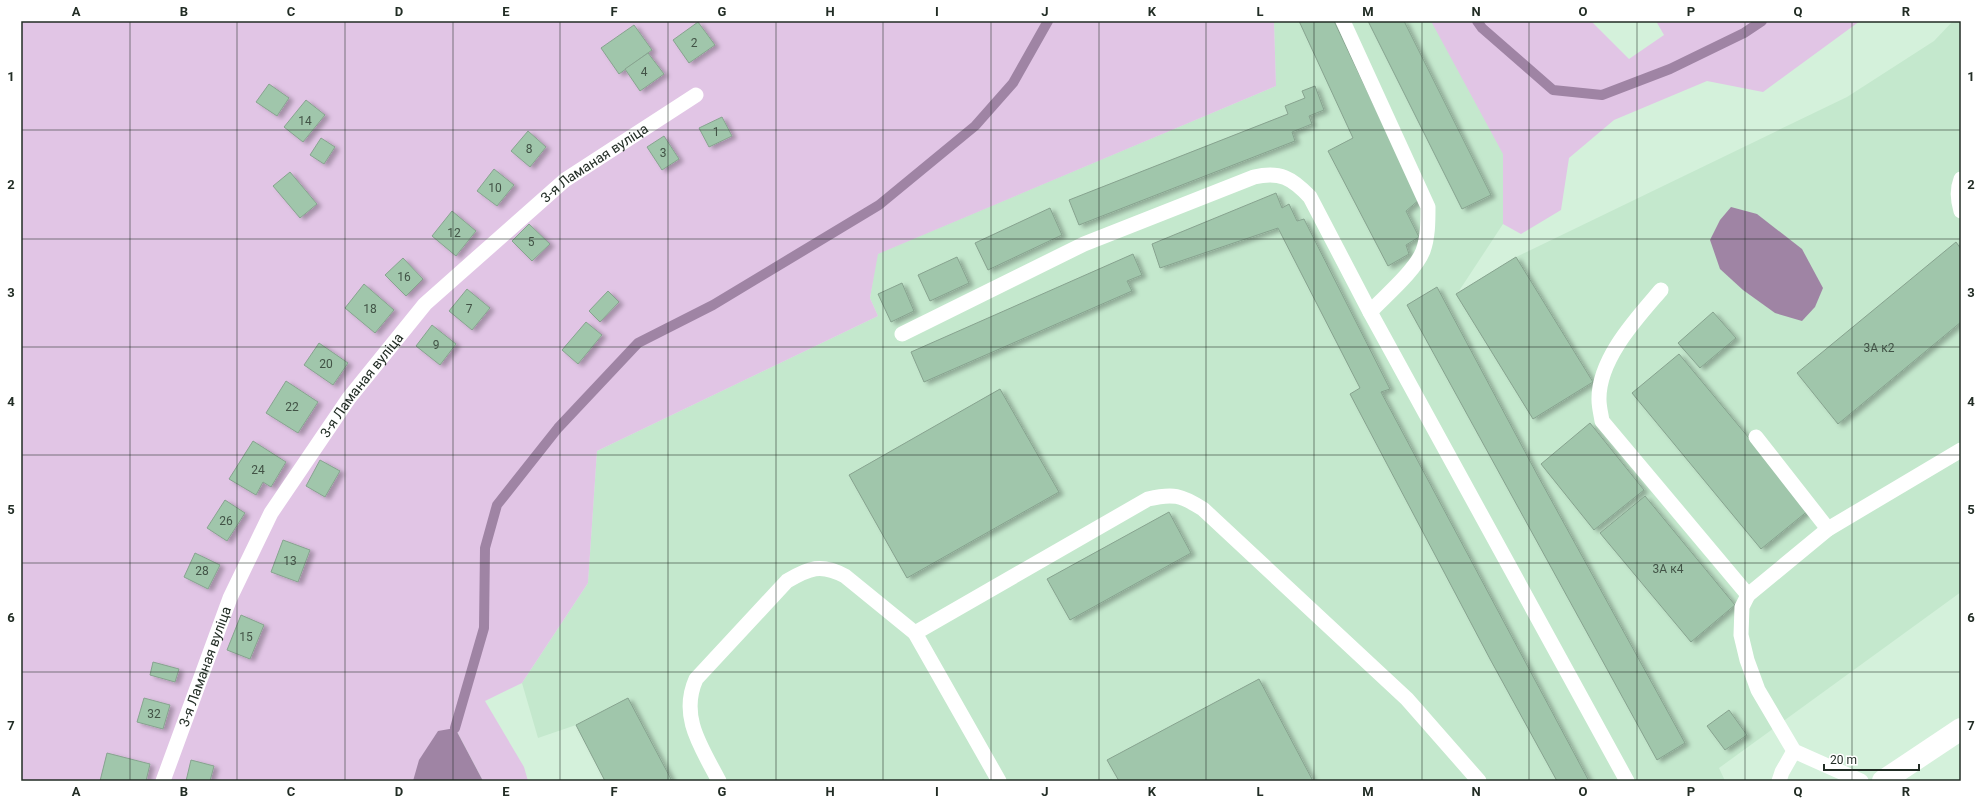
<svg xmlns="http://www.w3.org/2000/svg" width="1982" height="802" font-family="Roboto,sans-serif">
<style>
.built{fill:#c4e8cd}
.green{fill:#e1c5e5}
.water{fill:#9f84a4}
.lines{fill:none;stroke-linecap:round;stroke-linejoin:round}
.stream{stroke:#9f84a4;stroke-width:10}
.building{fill:#a0c6ab;stroke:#87a38f;filter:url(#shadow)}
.lane{stroke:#fff;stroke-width:15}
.secondary{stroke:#fff;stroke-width:22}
.grid{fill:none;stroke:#222d25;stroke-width:1;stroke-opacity:0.55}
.labels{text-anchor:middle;stroke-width:3;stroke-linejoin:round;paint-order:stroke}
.number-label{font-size:12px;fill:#425346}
.street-label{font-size:14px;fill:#222d25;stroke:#fff}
.neatline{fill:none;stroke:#222d25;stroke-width:1.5}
.grid-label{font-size:13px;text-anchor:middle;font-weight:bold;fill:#222d25}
</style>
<defs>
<filter id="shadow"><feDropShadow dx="4.5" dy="2.5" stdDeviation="2" flood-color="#0004"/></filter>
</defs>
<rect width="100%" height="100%" fill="#d4f1db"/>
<!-- built -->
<path class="built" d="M1274,21H1435L1526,189L1457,294L1516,257L1847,97L1934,41L1953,21H1961V592L1719,768L1725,781H605L576,725L538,738L522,683L588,583L597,451L878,316L870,298L877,254L1276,86Z"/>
<!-- green -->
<g class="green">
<path d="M21,21H1274L1276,86L878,254L870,298L878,316L597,451L588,583L522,683L485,701L524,767L528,781H483L455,728L413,781H21Z"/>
<path d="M1431,21H1591L1629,59L1664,35L1656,21H1860L1763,92L1707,81L1614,120L1569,158L1561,210L1521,234L1503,224V154Z"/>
</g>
<!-- water -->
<g class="water">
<path d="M1731,207L1757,214L1802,249L1823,288L1815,307L1802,321L1775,313L1743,290L1720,269L1710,240L1720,220Z"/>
<path d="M455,728L483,781H413L419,760L438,731Z"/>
</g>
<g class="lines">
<!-- stream -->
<g class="stream">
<path d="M1477,21L1482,28L1553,90L1602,95L1670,69L1744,33L1762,21"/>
<path d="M455,728L484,628L485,548L497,505L558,428L638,343L713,305L879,205L975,126L1013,83L1048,21"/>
</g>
</g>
<!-- building -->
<g class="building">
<path d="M1299,21H1334L1419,200L1406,211L1419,237L1406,245L1409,254L1388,266L1328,151L1353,138Z"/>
<path d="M1368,21H1404L1491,195L1462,209Z"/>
<path d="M698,22L715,45L689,63L673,40Z"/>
<path d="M634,25L652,50L619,74L601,48Z"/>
<path d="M648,53L664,74L640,91L625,69Z"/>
<path d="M269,84L289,98L277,116L256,102Z"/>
<path d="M1315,86L1324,110L1309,116L1312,124L1292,132L1295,141L1079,225L1069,200L1288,114L1285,106L1305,98L1302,91Z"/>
<path d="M306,100L325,115L303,142L284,127Z"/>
<path d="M722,117L732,136L709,147L699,128Z"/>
<path d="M528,131L546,147L530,167L511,151Z"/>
<path d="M664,136L679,159L662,170L647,147Z"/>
<path d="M321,138L335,147L324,164L310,155Z"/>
<path d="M494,169L514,185L497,206L477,191Z"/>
<path d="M290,172L317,204L300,218L273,186Z"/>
<path d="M1276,193L1282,208L1289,204L1297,221L1304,219L1390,389L1381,392L1589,781H1557L1490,659L1350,394L1360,388L1278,228L1160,268L1152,244Z"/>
<path d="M1050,208L1062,235L988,270L975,243Z"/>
<path d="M452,211L476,231L456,256L432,236Z"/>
<path d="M529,224L550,244L532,261L512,241Z"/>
<path d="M1956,242L1961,249V322L1838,424L1797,373Z"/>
<path d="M1133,254L1142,275L1127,281L1132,291L924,382L911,352Z"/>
<path d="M957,257L969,283L930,301L918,275Z"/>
<path d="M1516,257L1593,382L1533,419L1456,294Z"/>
<path d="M403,258L423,279L406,296L385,275Z"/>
<path d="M902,283L914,311L891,322L878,294Z"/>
<path d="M364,284L394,310L375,333L345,308Z"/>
<path d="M1437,287L1538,476L1685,743L1657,760L1407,305Z"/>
<path d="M467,289L490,308L472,330L449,311Z"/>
<path d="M608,291L619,302L600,322L589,311Z"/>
<path d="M1713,312L1736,338L1700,368L1678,343Z"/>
<path d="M586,322L602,335L578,364L562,350Z"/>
<path d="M432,325L456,344L440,365L416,346Z"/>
<path d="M319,343L348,363L333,385L304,365Z"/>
<path d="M1679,354L1809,510L1761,549L1632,393Z"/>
<path d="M286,381L318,402L298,433L266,413Z"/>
<path d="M1000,389L1059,492L907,578L849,475Z"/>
<path d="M1590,423L1644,490L1594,530L1541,464Z"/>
<path d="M253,441L286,462L271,487L263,482L256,495L229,479Z"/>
<path d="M320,460L340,471L325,497L306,486Z"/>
<path d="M1645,496L1735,605L1691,642L1600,533Z"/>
<path d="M225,500L245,513L227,541L207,528Z"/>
<path d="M1169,512L1191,553L1070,620L1047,579Z"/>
<path d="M283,540L310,550L298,582L271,572Z"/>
<path d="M195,553L220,565L208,589L184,577Z"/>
<path d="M241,615L264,625L250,659L227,650Z"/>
<path d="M153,662L179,669L175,682L150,675Z"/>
<path d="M1259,679L1313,781H1119L1107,760Z"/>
<path d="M144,698L170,705L163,729L137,722Z"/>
<path d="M628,698L672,781H605L576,725Z"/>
<path d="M1729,710L1747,735L1725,750L1707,726Z"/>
<path d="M107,753L150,764L146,781H100Z"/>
<path d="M191,760L214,766L210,781H186Z"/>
</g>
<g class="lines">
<!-- lane -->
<g class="lane">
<path d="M1343,21L1428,207C1428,222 1428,237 1423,251C1415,271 1385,296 1370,312"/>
<path d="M1961,179C1957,189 1958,201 1961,211"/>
<path d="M1661,290C1637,318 1598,359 1599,400C1599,407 1601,414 1602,421L1748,595L1828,529"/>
<path d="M902,334L1084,244L1254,177C1280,171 1292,178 1310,197L1370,312L1627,781"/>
<path d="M1756,437L1828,529L1961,450"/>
<path d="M1748,595L1742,607L1741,635L1747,660L1758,690L1778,724L1794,751L1861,781"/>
<path d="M915,633L1148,499C1173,493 1181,495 1203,509L1407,699L1479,781"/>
<path id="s1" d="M163,781L230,598L271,513L349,398L425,304L565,180L696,95"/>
<path d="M719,781C702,748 679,717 696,679L787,581C809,568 821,563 845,576L915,633L999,781"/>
<path d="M1779,781L1782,772L1794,751"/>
</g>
<!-- secondary -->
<path class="secondary" d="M1883,781L1961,729"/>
</g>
<!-- grid -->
<path class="grid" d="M130,21V781M237,21V781M345,21V781M453,21V781M560,21V781M668,21V781M776,21V781M883,21V781M991,21V781M1099,21V781M1206,21V781M1314,21V781M1422,21V781M1529,21V781M1637,21V781M1745,21V781M1852,21V781M21,130H1961M21,239H1961M21,347H1961M21,455H1961M21,563H1961M21,672H1961"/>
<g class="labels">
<!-- number labels -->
<g class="number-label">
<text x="694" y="47">2</text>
<text x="644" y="76">4</text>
<text x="305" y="125">14</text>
<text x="716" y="136">1</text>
<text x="529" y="153">8</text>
<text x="663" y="157">3</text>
<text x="495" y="192">10</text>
<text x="454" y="237">12</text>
<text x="531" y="246">5</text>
<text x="404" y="281">16</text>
<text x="370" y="313">18</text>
<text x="469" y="313">7</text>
<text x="436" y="349">9</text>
<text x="1879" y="352">3А к2</text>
<text x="326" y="368">20</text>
<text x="292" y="411">22</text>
<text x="258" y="474">24</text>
<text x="226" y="525">26</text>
<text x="290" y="565">13</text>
<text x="1668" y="573">3А к4</text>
<text x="202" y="575">28</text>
<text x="246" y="641">15</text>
<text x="154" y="718">32</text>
</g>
<!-- street labels -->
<g class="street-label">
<text dy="5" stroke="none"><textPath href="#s1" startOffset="770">3-я Ламаная вуліца</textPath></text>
<text dy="5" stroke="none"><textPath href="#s1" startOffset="446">3-я Ламаная вуліца</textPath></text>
<text dy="5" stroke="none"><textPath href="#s1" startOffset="122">3-я Ламаная вуліца</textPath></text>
</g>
</g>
<!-- border -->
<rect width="1982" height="802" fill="none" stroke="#ffffff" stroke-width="44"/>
<!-- scale -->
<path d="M1824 764v6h95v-6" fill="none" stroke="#222d25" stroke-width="2"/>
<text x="1830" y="764" font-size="12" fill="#222d25" stroke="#ffffff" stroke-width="3" paint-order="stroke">20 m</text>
<rect x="22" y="22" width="1938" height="758" class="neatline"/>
<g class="grid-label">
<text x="76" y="16">A</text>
<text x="184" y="16">B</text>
<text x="291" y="16">C</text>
<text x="399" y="16">D</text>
<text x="506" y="16">E</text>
<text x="614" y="16">F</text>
<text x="722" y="16">G</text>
<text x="830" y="16">H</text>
<text x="937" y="16">I</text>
<text x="1045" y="16">J</text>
<text x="1152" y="16">K</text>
<text x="1260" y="16">L</text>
<text x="1368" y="16">M</text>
<text x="1476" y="16">N</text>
<text x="1583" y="16">O</text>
<text x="1691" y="16">P</text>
<text x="1798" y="16">Q</text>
<text x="1906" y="16">R</text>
<text x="11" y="81">1</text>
<text x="1971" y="81">1</text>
<text x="11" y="189">2</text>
<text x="1971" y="189">2</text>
<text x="11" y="297">3</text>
<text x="1971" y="297">3</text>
<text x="11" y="406">4</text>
<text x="1971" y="406">4</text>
<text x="11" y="514">5</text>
<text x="1971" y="514">5</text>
<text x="11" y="622">6</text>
<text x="1971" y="622">6</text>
<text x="11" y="730">7</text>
<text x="1971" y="730">7</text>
<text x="76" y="796">A</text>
<text x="184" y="796">B</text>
<text x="291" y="796">C</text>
<text x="399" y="796">D</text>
<text x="506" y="796">E</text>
<text x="614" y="796">F</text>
<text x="722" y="796">G</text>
<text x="830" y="796">H</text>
<text x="937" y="796">I</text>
<text x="1045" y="796">J</text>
<text x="1152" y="796">K</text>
<text x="1260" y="796">L</text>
<text x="1368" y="796">M</text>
<text x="1476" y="796">N</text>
<text x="1583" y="796">O</text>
<text x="1691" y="796">P</text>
<text x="1798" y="796">Q</text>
<text x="1906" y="796">R</text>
</g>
</svg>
